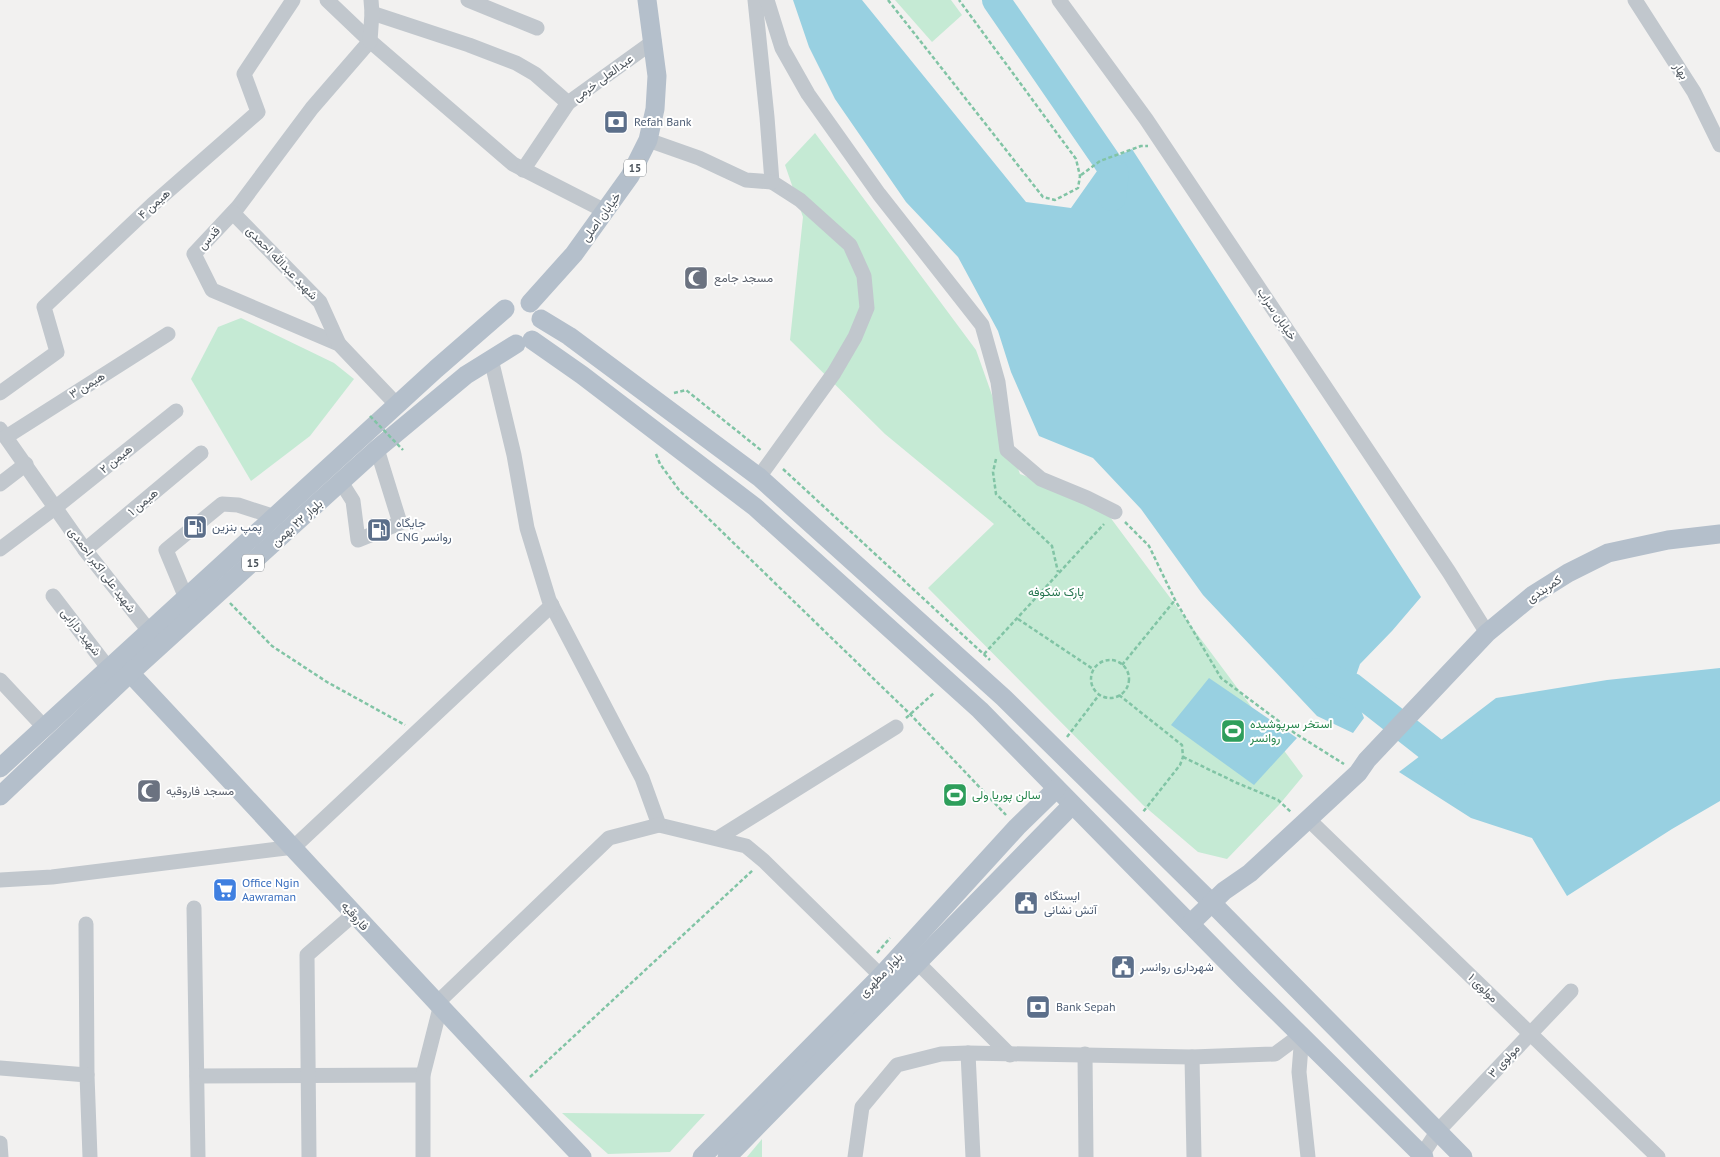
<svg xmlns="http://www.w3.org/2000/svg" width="1720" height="1157" font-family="'PT Sans',Vazirmatn,sans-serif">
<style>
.green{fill:#c5ead4}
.water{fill:#98d0e1}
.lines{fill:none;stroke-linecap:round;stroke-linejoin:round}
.river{stroke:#98d0e1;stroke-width:28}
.path{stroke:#81c4a5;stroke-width:2.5;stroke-dasharray:4 2.5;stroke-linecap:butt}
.minor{stroke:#c1c7cd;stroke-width:15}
.major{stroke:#b4bfcb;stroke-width:19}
.path-bridge{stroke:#81c4a5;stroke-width:2.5;stroke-dasharray:4 2.5;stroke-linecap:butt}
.labels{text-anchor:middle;stroke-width:4;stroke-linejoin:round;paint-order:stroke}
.shield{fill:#fff;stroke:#81878c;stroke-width:1}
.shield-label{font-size:11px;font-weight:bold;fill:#4b535b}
.street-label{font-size:12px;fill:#4b535b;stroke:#fff}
.service-label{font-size:12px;fill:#4e5e75;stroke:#fff;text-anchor:start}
.worship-label{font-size:12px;fill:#5b616d;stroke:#fff;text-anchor:start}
.park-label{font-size:12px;fill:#24744e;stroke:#fff}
.leisure-label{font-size:12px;fill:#27864d;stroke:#fff;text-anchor:start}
.shop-label{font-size:12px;fill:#366cbe;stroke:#fff;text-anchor:start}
</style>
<rect width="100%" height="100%" fill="#f2f1f0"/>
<!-- green -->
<g class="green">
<path d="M895,0H951L962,15L932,42Z"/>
<path d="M815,133L976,350L1020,474L1101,505L1303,776L1279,805L1227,859L1198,852L1143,805L928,588L994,524L885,434L790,340L803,217L785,165Z"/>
<path d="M241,318L334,363L354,379L310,436L251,481L191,379L218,327Z"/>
<path d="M562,1113L705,1114L670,1152L608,1154Z"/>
<path d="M762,1139V1157H747Z"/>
</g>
<!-- water -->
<g class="water">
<path d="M793,0H862L1026,202L1071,208L1102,164L1132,149L1421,597L1392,631L1360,664L1352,687L1364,718L1353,733L1317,716L1203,595L1141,509L1093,458L1039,436L1011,372L998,331L958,257L906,202L835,99L809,47Z"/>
<path d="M1720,668V801L1672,829L1567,896L1532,838L1471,818L1399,772L1496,698L1607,680Z"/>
<path d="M1209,678L1297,738L1254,785L1171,725Z"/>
</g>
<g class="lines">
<!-- river -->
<g class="river">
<path d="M996,0L1115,173L1112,197"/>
<path d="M1316,672L1352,687L1459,771"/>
</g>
<!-- path -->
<g class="path">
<path d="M888,0L1043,197L1055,200L1078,188L1080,176L1076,159L959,0"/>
<path d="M1081,175L1100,161L1141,146H1148"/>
<path d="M674,393L686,390L762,451"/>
<path d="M656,454L660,464L679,490L910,714L1006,815"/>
<path d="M996,459L993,472L996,494L1052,546L1058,572"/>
<path d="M783,469L990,660"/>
<path d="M1125,522L1149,546L1175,600L1221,678L1296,734L1344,764"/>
<path d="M230,603L272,646L327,682L405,725"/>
<path d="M1018,619L1093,669"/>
<path d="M984,654L1104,524"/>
<circle cx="1110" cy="679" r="19"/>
<path d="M1122,665L1175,600"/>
<path d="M1119,695L1182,745L1183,757L1180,765L1143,812"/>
<path d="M906,718L935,692"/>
<path d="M1067,737L1099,695"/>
<path d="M1183,757L1237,783L1278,800L1292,813"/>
<path d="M877,953L890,938"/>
<path d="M530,1077L753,870"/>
</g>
<!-- minor -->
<g class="minor">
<path d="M327,0L370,41L513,164L605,211"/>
<path d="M468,0L537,28"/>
<path d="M755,0L767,117L772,182L800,200L850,245L864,276L867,308L855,337L834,373L759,477"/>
<path d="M767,0L782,48L808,94L879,194L982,325L998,382L1007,450L1041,479L1087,498L1115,512"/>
<path d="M1059,0L1146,119L1449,572L1487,633"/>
<path d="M1635,0L1694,92L1720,145"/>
<path d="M372,13L469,45L516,63L535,74L568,103"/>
<path d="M370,41L312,108L238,207L194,254L212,290L339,344L397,405"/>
<path d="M370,41L372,13L371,0"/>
<path d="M648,140L699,158L746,180L772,182"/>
<path d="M523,170L568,103L654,41"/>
<path d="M233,213L320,302L339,344"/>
<path d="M491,359L514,455L527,528L549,600L642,778L659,825L746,846L764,861L881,976"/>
<path d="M0,393L57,352L44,307L152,205L258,112L244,74L293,0"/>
<path d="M0,429L85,550L150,632"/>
<path d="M6,437L168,334"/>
<path d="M341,482L353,501L358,540L400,523L377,449"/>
<path d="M0,484L26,464"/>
<path d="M0,549L56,507L176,411"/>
<path d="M85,550L201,453"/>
<path d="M53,596L109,669"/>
<path d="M186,598L166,550L222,504L238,505L275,517"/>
<path d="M0,680L44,727"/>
<path d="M1308,819L1658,1157"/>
<path d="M718,838L896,727"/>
<path d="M0,880L52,877L294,847L552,605"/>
<path d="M194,908L198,1157"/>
<path d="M86,924L87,1075L90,1157"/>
<path d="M918,963L1010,1055"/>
<path d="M436,1004L609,838L659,825"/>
<path d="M1302,1034L1299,1072L1308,1157"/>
<path d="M968,1053L973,1157"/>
<path d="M1085,1054L1086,1157"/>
<path d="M1192,1057L1194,1157"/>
<path d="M0,1068L87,1075"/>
<path d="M197,1076L423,1075"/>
<path d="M0,1143L1,1157"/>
<path d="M1422,1155L1437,1132L1571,991"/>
<path d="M309,1157L307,955L354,914"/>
<path d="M423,1157V1075L440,1008"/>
<path d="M855,1157L862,1107L897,1065L941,1054L968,1053L1192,1057L1275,1054L1302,1034"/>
</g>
<!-- major -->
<g class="major">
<path d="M530,303L574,254L630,176L648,140L655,109L657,76L647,0"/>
<path d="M541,319L569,336L759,477L1004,698L1212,903L1463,1157"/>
<path d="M532,340L582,375L755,507L980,710L1245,980L1424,1157"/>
<path d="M130,673C281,834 430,997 582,1157"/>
<path d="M0,768L436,369L505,309"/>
<path d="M0,796L130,673L377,449L466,375L516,344"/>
<path d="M1190,924L1224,891L1250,873L1358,773L1367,760L1487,633L1533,595L1568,573L1608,553L1668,540L1720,534"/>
<path d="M702,1157L881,976L1017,827L1056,789"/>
<path d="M727,1157L1072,805"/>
</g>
<!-- path-bridge -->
<path class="path-bridge" d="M370,416L403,450"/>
</g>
<!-- icons -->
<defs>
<symbol id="bank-square" viewBox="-11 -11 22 22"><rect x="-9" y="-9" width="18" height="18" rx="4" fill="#5c6f8a" stroke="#fff"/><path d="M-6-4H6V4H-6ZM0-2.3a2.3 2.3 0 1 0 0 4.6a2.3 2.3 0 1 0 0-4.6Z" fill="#fff"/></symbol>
<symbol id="mosque-square" viewBox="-11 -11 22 22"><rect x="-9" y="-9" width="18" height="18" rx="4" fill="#6b7280" stroke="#fff"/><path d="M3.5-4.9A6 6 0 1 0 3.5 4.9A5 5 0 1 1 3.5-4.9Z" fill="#fff"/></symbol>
<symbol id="fuel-square" viewBox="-11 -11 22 22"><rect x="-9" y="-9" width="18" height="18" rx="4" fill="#5c6f8a" stroke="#fff"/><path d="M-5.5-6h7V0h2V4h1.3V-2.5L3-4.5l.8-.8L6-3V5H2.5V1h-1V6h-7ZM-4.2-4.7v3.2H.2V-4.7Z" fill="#fff"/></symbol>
<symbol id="stadium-square" viewBox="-11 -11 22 22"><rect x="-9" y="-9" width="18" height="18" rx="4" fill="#2e9e5b" stroke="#fff"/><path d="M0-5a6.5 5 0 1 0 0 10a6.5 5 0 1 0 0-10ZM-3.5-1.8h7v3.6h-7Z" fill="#fff"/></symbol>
<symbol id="supermarket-square" viewBox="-11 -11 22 22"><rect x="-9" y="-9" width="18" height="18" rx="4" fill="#3f7fe0" stroke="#fff"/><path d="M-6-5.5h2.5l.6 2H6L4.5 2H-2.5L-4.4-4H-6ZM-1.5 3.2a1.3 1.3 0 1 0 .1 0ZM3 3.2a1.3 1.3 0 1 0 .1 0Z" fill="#fff"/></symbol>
<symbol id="civic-square" viewBox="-11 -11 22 22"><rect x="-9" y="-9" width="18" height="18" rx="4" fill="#5c6f8a" stroke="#fff"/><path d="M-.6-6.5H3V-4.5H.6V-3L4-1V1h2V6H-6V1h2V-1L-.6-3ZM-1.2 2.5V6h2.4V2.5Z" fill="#fff"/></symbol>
</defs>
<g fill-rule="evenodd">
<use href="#bank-square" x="602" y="108" width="28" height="28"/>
<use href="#mosque-square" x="682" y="264" width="28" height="28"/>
<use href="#fuel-square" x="181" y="513" width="28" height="28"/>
<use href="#fuel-square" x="365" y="516" width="28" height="28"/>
<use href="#stadium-square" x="1219" y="717" width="28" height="28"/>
<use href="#mosque-square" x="135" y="777" width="28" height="28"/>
<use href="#stadium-square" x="941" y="781" width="28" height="28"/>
<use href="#supermarket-square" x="211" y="876" width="28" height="28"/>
<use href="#civic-square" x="1012" y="889" width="28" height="28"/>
<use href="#civic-square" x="1109" y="953" width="28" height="28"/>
<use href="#bank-square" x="1024" y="993" width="28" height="28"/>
</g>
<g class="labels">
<!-- shield labels -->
<g class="shield">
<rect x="624" y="159.5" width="22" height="17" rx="4"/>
<rect x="242" y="554.5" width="22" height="17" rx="4"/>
</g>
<g class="shield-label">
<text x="635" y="172">15</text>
<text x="253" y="567">15</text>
</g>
<!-- street labels -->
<g class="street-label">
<text transform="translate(1681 71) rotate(58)" y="4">بهار</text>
<text transform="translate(603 78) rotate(-36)" y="4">عبدالعلی خرمی</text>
<text transform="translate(154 204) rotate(-42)" y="4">هیمن ۴</text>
<text transform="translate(601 217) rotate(-54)" y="4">خیابان اصلی</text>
<text transform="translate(209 238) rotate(-47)" y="4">قدس</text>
<text transform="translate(282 263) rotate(46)" y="4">شهید عبدالله احمدی</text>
<text transform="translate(1277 314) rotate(56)" y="4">خیابان سراب</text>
<text transform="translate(87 385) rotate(-32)" y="4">هیمن ۳</text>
<text transform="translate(116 459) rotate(-39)" y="4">هیمن ۲</text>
<text transform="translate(143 502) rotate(-40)" y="4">هیمن ۱</text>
<text transform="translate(297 523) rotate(-42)" y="4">بلوار ۲۲ بهمن</text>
<text transform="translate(102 570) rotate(53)" y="4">شهید علی اکبر احمدی</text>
<text transform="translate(1544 589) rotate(-34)" y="4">کمربندی</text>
<text transform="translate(81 632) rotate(52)" y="4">شهید دارابی</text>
<text transform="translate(355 916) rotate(48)" y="4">فاروقیه</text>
<text transform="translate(881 975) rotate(-46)" y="4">بلوار مطهری</text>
<text transform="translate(1483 988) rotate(44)" y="4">مولوی ۱</text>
<text transform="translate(1504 1061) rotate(-47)" y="4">مولوی ۳</text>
</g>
<!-- service labels -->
<g class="service-label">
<text x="634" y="126">Refah Bank</text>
<text x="396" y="527">جایگاه<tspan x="396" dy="14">CNG روانسر</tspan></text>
<text x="212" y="531">پمپ بنزین</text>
<text x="1044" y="900">ایستگاه<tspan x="1044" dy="14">آتش نشانی</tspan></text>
<text x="1140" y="971">شهرداری روانسر</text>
<text x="1056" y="1011">Bank Sepah</text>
</g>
<!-- worship labels -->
<g class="worship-label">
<text x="714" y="282">مسجد جامع</text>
<text x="166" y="795">مسجد فاروقیه</text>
</g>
<!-- park labels -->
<g class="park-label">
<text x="1056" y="596">پارک شکوفه</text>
</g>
<!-- leisure labels -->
<g class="leisure-label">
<text x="1250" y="728">استخر سرپوشیده<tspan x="1250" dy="14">روانسر</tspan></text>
<text x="972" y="799">سالن پوریا ولی</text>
</g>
<!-- shop labels -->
<g class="shop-label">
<text x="242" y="887">Office Ngin<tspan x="242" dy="14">Aawraman</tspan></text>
</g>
</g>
</svg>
